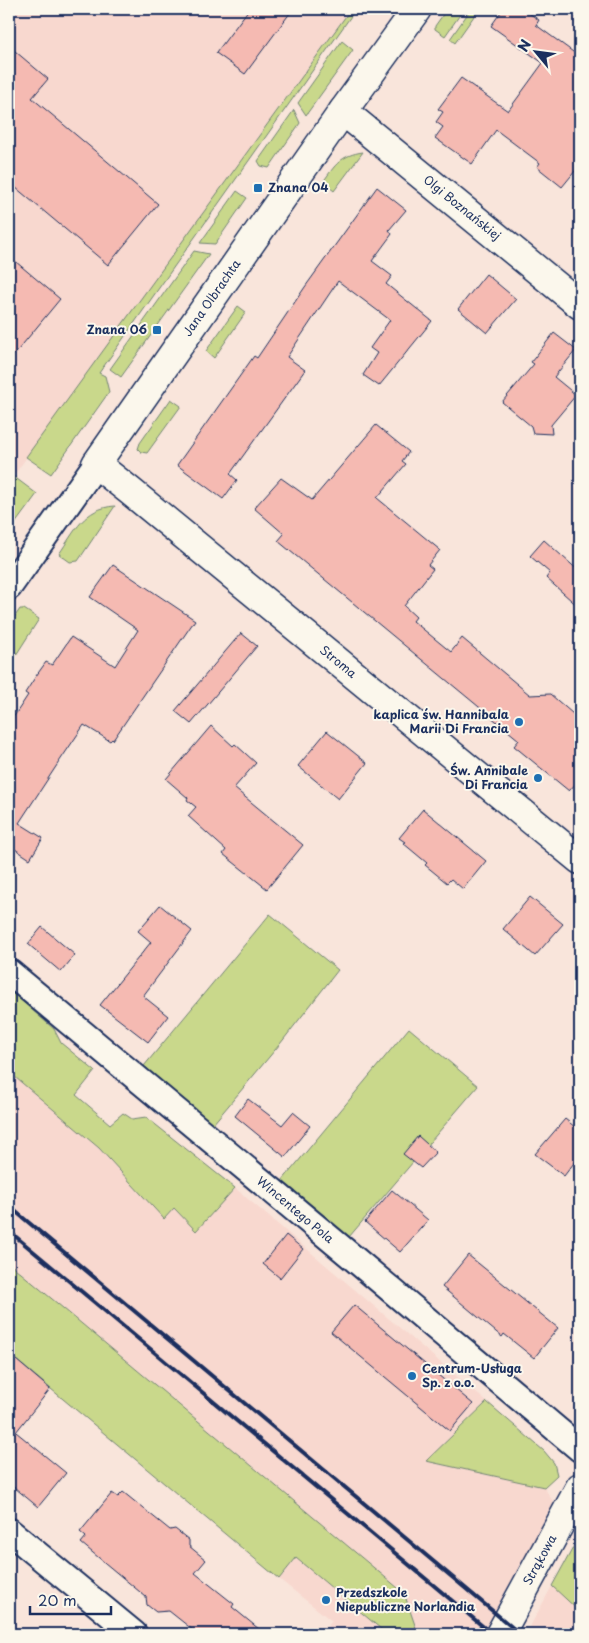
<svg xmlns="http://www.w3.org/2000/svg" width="589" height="1643" font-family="'Playpen Sans',sans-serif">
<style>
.built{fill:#f8d8cf}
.green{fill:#c9d88b;stroke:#728474}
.building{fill:#f5bab2;stroke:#1b2f5e}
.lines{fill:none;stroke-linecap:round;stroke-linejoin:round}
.street-casing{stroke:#1b2f5e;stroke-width:29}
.secondary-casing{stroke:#1b2f5e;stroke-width:31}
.street{stroke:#fbf7ec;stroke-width:25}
.secondary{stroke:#fbf7ec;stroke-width:28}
.rail{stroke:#1b2f5e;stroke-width:4}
.poi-dot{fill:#1f6fb2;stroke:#fbf7ec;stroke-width:2}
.labels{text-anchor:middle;stroke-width:4;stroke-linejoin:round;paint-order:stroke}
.poi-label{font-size:12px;font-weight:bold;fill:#1b2f5e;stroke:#fbf7ec;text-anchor:start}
.street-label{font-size:12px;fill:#1b2f5e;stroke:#fbf7ec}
</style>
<rect width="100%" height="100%" fill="#f9e5db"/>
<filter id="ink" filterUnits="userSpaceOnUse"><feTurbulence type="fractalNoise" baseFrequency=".02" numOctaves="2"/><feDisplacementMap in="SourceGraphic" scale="10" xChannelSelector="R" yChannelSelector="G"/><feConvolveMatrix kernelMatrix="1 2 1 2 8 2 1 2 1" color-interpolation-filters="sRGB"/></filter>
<g filter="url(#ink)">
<!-- built -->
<g class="built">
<path d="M9,9H351L9,482Z"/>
<path d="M9,1072L99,1148L164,1219L174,1208L196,1231L235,1188L487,1402L426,1461L544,1487L554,1503L484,1634H418L404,1593L9,1263Z"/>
<path d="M580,1535V1634H526L552,1586Z"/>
<path d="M296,1558L387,1634H321L332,1621L279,1579Z"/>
</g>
<!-- green -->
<g class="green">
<path d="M351,9H356L99,373L105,376L109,392L51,474L26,457Z"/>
<path d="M447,9H464L445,36L435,29V26Z"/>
<path d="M471,9H479L455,43L450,39Z"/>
<path d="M342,41L353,50L306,115L298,103Z"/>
<path d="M294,110L300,123L269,168L261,166L258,161Z"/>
<path d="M363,152L334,191L323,182C335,165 341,155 363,152Z"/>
<path d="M237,191L247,198L215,244L200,243Z"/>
<path d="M194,251L209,254L121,377L110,369Z"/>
<path d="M238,306L246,312L214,358L206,351Z"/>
<path d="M171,399L181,406L147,453L141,452L138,449L140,443Z"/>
<path d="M13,476L37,494L9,532V482Z"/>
<path d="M115,506L78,561L70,562L59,554C75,531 84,508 115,506Z"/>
<path d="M20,609H24L39,619L9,666V625Z"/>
<path d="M270,914L338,970L280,1044L213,1124L144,1066Z"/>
<path d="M9,990L54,1029L61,1043L95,1071L76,1095L110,1124L123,1113L132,1119L146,1117L235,1188L196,1231L174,1208L164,1219L99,1148L9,1072Z"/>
<path d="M409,1028L478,1086L349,1237L282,1181Z"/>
<path d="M9,1263L404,1593L418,1634H387L296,1558L279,1579L9,1354Z"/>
<path d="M487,1402L544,1451L554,1463L557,1475L544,1487L426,1461Z"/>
<path d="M580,1535V1612L552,1586Z"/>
</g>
<!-- building -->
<g class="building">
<path d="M249,9H293L245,74L216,53Z"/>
<path d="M503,9H523L539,20L536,25L580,57V165L562,187L537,167L540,163L496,130L472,164L435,138L443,127L436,122L443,112L438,109L461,78L508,111L543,63L491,26Z"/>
<path d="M9,46L48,79L32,98L158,204L108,265L9,182Z"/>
<path d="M377,187L406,210L389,230L392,234L372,261L392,276L386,284L432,321L379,386L363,375L377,353L370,348L390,320L338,281L287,357L305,370L230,474L237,480L223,499L177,465L254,356L257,358L305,287Z"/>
<path d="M9,256L60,299L9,361Z"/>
<path d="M486,274L516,299L487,333L458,309Z"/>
<path d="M554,333L576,350L554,377L576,395L551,425L552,434L533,433L531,426L502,402L534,364L531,362Z"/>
<path d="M376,425L409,452L402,461L406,464L377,498L440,550L428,565L433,569L404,606L416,617L413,621L451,652L462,638L530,695L550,694L580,720V779L569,791L514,746L519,740L278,541L284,534L254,508L281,478L312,500Z"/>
<path d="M544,540L580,572V608L546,578L550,573L530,556Z"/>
<path d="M113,565L195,620L113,740L112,739L110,741L84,725L57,765L19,823L43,838L30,859L9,845V724L28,695L25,693L36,676L46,662L52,665L71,637L115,666L138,630L90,597Z"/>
<path d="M241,633L257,646L191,724L175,711Z"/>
<path d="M211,726L233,746L235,744L256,763L234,788L303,845L267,889L223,854L226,850L188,816L196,807L187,800L188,798L166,779Z"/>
<path d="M327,731L367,763L338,799L298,766Z"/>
<path d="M423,809L486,861L463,889L451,879L447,883L425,865L427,863L403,843L405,842L399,838Z"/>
<path d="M530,897L563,924L535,956L503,929Z"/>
<path d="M160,905L192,931L143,996L168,1016L148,1042L100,1005L151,942L138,931Z"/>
<path d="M42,927L75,955L61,972L28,944Z"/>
<path d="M248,1099L282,1125L293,1112L310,1126L285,1157L235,1116Z"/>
<path d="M565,1119L580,1131V1155L564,1176L535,1154Z"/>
<path d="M418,1136L436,1152L421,1168L403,1154Z"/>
<path d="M392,1190L428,1220L400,1252L365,1222Z"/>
<path d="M286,1235L303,1249L280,1278L263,1264Z"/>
<path d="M468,1255L558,1328L534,1358L504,1334L502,1337L442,1287Z"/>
<path d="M354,1305L473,1404L450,1431L331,1332Z"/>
<path d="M9,1354L50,1389L16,1432L66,1473L38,1507L9,1483Z"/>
<path d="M123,1492L170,1530L175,1529L189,1540V1546L206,1560L195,1573L234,1604L232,1607L265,1634H198L169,1611L156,1612L147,1605L146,1597L81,1543L86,1537L80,1532L112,1493L118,1497Z"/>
</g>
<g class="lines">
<defs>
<g id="street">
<path d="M9,587L96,464"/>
<path d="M9,972L351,1256L580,1449"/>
<path d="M9,1531L134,1634"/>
</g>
<g id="secondary">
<path d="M417,9L343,111L96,464L130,491L580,860"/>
<path d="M343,111L580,305"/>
<path d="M500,1634L580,1487"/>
</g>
</defs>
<!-- street casing -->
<use href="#street" class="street-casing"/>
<!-- secondary casing -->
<use href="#secondary" class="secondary-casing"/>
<!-- street -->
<use href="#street" class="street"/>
<!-- secondary -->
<use href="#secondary" class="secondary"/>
<!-- rail -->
<g class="rail">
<path d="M9,1206L520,1634"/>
<path d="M9,1231L492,1634"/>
</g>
</g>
</g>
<!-- markers -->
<g class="poi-dot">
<rect x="253" y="183" width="10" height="10" rx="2.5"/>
<rect x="152" y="325" width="10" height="10" rx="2.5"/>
<circle cx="519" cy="722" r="5"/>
<circle cx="538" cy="778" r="5"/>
<circle cx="412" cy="1376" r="5"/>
<circle cx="326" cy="1600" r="5"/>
</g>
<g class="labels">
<!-- poi labels -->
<g class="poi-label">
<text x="268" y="192">Znana 04</text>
<text x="147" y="334" text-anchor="end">Znana 06</text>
<text x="509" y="719" text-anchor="end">kaplica św. Hannibala<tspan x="509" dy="14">Marii Di Francia</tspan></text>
<text x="528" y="775" text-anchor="end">Św. Annibale<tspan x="528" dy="14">Di Francia</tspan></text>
<text x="422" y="1373">Centrum-Usługa<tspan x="422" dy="14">Sp. z o.o.</tspan></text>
<text x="336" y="1597">Przedszkole<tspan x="336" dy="14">Niepubliczne Norlandia</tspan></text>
</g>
<!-- street labels -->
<g class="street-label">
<text transform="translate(462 208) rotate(39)" y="4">Olgi Boznańskiej</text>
<text transform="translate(212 298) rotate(-55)" y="4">Jana Olbrachta</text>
<text transform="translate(338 662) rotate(39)" y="4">Stroma</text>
<text transform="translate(295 1210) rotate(40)" y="4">Wincentego Pola</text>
<text transform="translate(540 1560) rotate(-61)" y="4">Strąkowa</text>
</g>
</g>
<!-- margin -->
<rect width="589" height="1643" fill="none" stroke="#fbf7ec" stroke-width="30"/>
<rect x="15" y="15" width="559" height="1613" fill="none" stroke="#1b2f5e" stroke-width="2" filter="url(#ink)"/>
<!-- north arrow -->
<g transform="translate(536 52) rotate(299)" stroke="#fbf7ec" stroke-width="4" paint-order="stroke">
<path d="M0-4L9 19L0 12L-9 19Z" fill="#1b2f5e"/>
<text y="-8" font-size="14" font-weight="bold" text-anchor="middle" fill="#1b2f5e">N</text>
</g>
<!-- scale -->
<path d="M30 1606v8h81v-8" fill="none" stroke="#1b2f5e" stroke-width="2.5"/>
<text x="38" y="1606" font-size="15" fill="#1b2f5e" stroke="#fbf7ec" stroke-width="4" paint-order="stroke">20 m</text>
</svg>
